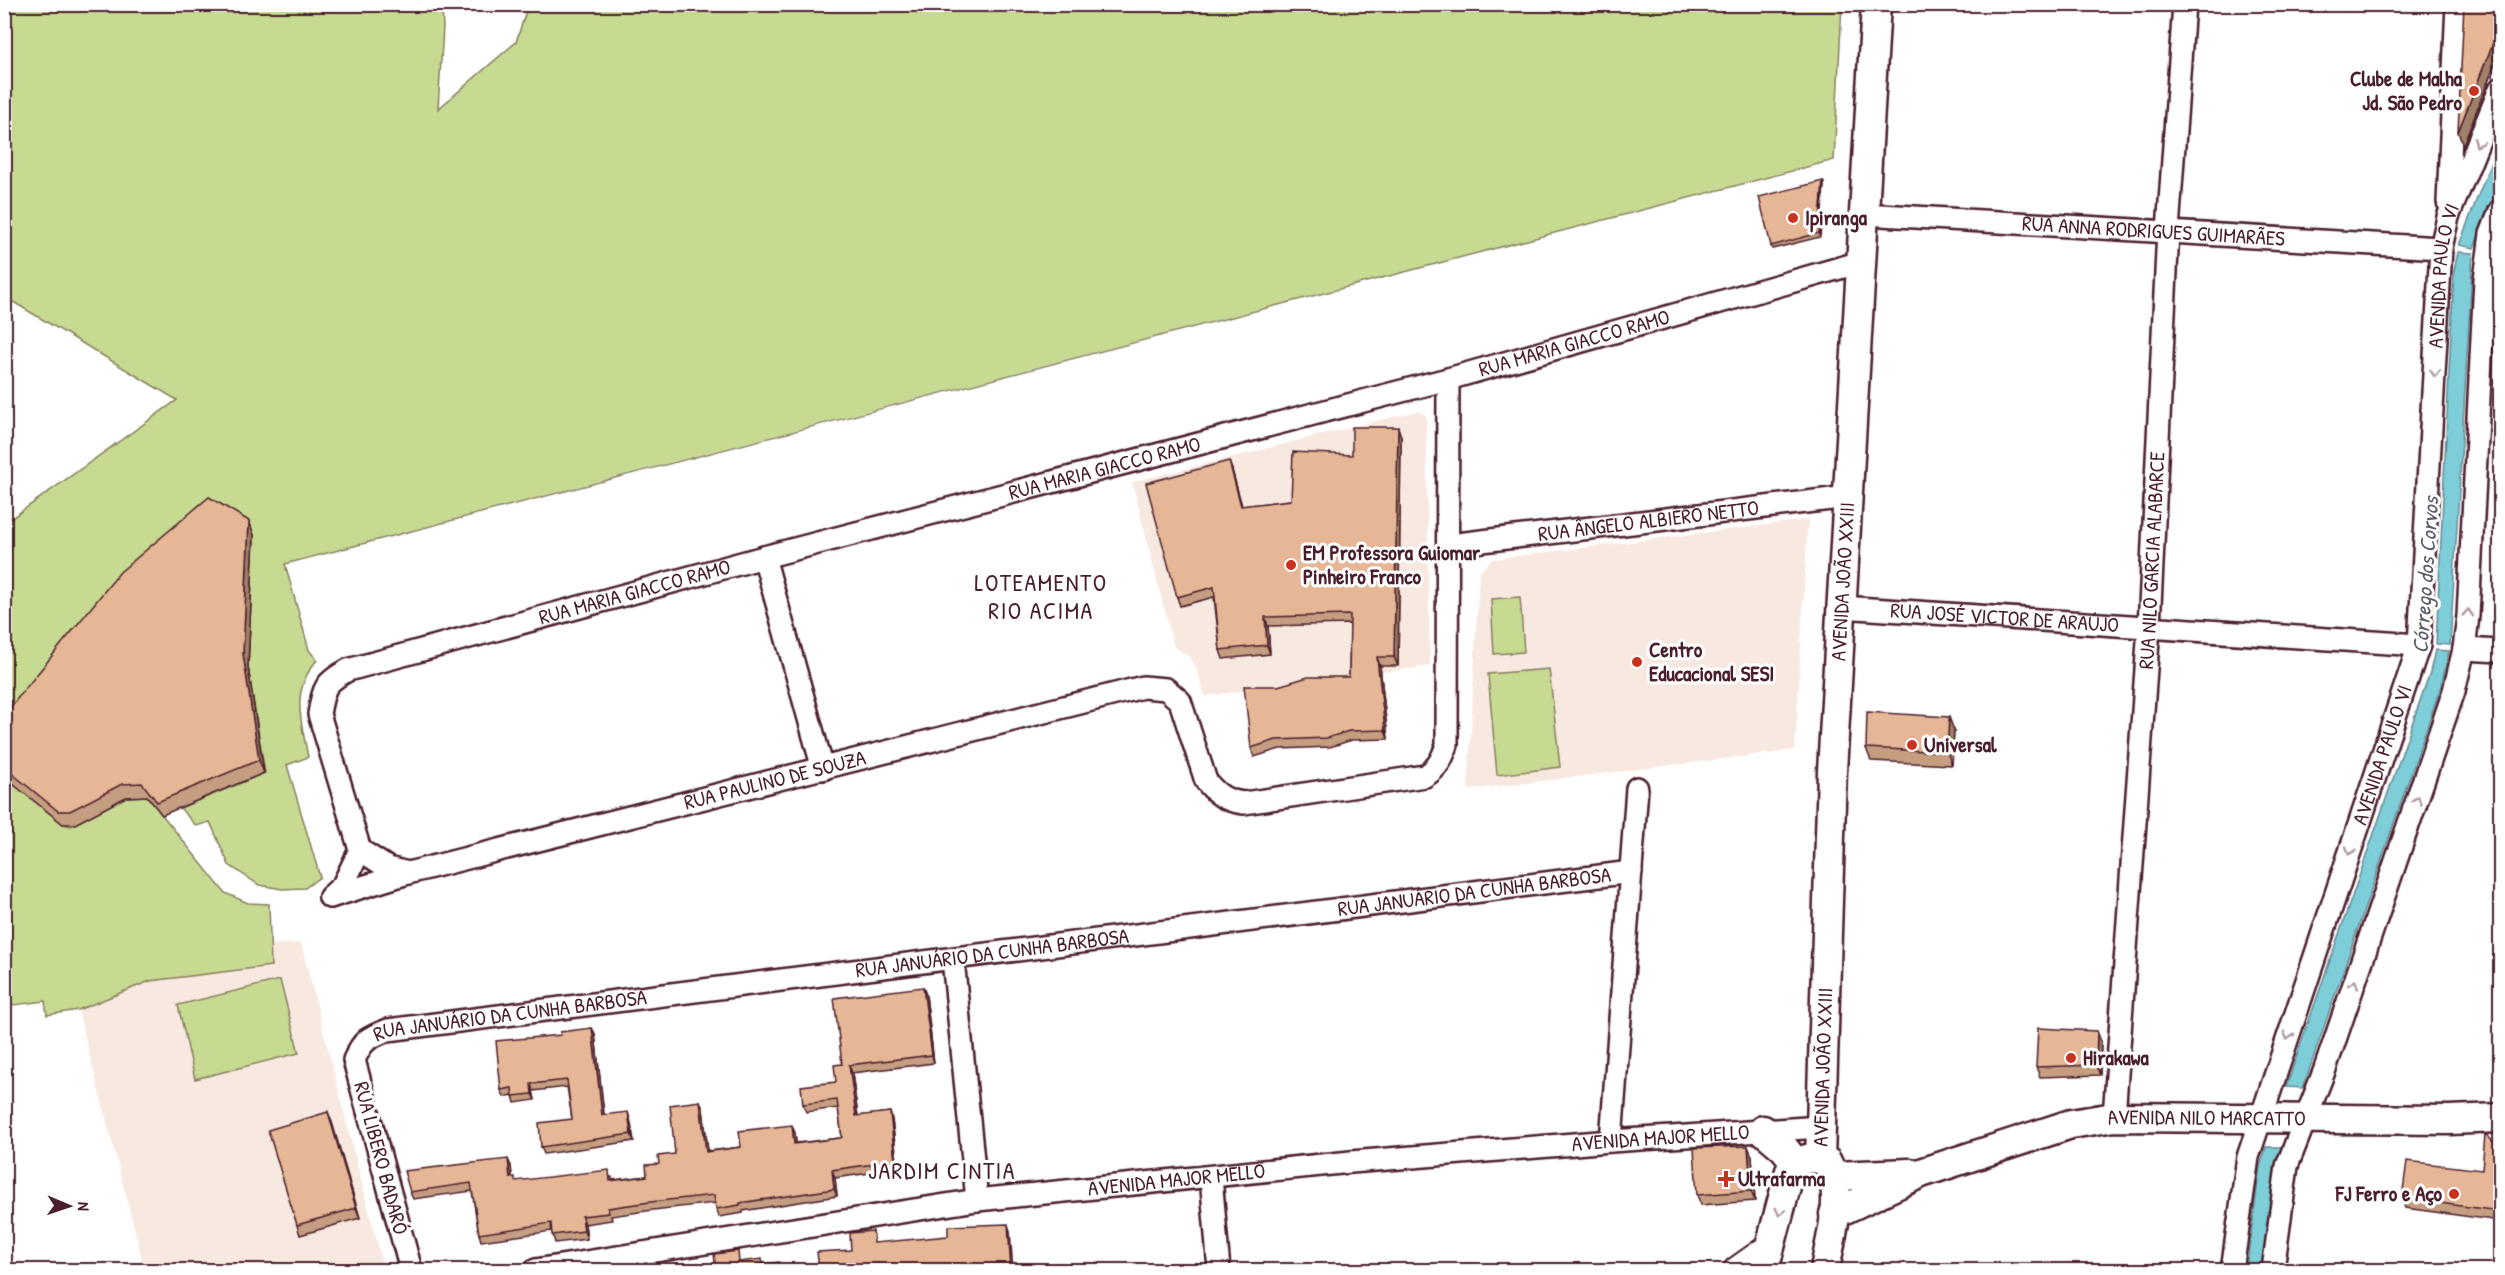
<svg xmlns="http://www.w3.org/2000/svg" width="2505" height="1275" font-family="'Patrick Hand',sans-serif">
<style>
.built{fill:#f7e9e0}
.green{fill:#c6db91;stroke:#887d5e;stroke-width:1.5}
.water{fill:#7dced8;stroke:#698893;stroke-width:1.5}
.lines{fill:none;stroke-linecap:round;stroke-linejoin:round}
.minor-casing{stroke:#4a1f2b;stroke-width:26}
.tertiary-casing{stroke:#4a1f2b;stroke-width:30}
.secondary-casing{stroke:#4a1f2b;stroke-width:33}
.minor{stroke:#fff;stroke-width:21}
.tertiary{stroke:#fff;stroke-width:26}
.secondary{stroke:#fff;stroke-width:28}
.wall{fill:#c59d81;stroke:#4a1f2b;stroke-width:1.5}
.shaded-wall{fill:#a08069;stroke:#4a1f2b;stroke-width:1.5}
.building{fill:#e5b796;stroke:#4a1f2b;stroke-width:1.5}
.oneway{stroke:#ae9aa0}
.poi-dot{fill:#c8321e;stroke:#fff;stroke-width:2}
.labels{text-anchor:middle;stroke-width:6;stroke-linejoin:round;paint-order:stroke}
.poi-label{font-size:21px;font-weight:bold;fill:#4a1f2b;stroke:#fff;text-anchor:start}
.street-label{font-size:21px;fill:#4a1f2b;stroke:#fff}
.water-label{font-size:22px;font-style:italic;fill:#5c5c68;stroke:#fff}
.quarter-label{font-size:24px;letter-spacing:1.5px;fill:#4a1f2b;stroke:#fff}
</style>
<rect width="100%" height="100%" fill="#fff"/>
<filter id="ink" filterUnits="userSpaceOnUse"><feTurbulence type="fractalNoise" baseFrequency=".0167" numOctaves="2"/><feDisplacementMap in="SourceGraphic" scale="12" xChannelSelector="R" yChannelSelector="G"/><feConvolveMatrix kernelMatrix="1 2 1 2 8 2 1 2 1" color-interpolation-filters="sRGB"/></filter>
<g filter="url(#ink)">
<!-- built -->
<g class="built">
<path d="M1417,411L1426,415L1430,666L1205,696L1197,670L1190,657L1174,647L1132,482Z"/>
<path d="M1808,520L1795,750L1468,790L1479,573L1492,559Z"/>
<path d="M301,943L384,1270H145L78,1010L150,981L271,966L269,945Z"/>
</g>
<!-- green -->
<g class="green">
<path d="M4,5H442L443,27L438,109L516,42L528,5H1842L1834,160C1318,295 801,427 285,564L309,650L317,660C290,692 301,720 308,757L287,765L320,877L305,888L282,889L259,885L229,865L210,822L196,826L180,808L265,773L248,667L5,734V523L177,400L5,297Z"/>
<path d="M1520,597L1524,652L1494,654L1491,599Z"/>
<path d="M1549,669L1560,767L1497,775L1488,674Z"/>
<path d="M4,777L63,824L71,826L126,797L147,796L225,893L248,903L269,904L271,966L150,981L78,1010L47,1015L45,1001L5,1006Z"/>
<path d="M280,980L299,1053L195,1079L178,1005Z"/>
</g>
<!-- water -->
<g class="water">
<path d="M2500,139V181L2474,248L2459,245Z"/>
<path d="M2458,252L2473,253L2450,645L2436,644L2454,271Z"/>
<path d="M2435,650L2449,651L2441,686L2303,1088L2286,1087L2430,672Z"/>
<path d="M2266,1147H2284L2278,1160L2262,1270H2246L2260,1167Z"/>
</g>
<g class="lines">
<defs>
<g id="minor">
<path d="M2448,202L2457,4"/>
<path id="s1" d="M1864,214L2441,248"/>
<path id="s2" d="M1449,545L1848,497"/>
<path d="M764,557L823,769"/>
<path id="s3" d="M1841,607L2419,645"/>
<path d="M2464,649L2500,651"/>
<path id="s4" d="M408,873L388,868L360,850L319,714C324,687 324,683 348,670L764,557L1448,379L1861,262"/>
<path id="s5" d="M330,897L408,873L1143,687L1166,689L1180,701L1206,781C1217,795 1226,801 1244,803L1425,776C1438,768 1442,759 1447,745L1448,379"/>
<path d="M330,897L343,885L360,850"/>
<path d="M953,959L977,1200"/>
<path id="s6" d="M2114,1117L2149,627L2168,230L2184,4"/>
<path d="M1611,1141L1637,788"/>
<path d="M1211,1177L1219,1270"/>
<path id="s7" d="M411,1270L354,1060C363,1040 367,1038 388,1030L1631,872"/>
<path id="s8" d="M535,1270L977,1200L1351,1162L1611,1141L1821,1127"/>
<path id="s9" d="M2232,1270L2248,1157L2419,645L2441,248L2448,217L2500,89"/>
<path d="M2273,1270L2287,1166L2325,1069L2454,691L2464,649L2468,616L2485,279L2491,234L2500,211"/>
</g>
<path id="tertiary" d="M1737,1270L1771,1246"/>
<g id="secondary">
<path d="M1763,1130L1784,1148L1796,1163"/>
<path id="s10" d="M1820,1159L1832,771L1876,4"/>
<path d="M1834,1176L1910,1173"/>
<path id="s11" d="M1834,1214L1921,1173L2071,1124L2114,1117L2449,1120L2500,1118"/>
<path d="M1764,1270L1790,1171C1800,1158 1812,1155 1827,1162C1846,1194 1830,1237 1825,1270"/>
</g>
</defs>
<!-- minor casing -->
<use href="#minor" class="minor-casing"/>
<!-- tertiary casing -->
<use href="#tertiary" class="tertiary-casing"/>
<!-- secondary casing -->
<use href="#secondary" class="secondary-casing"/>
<!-- minor -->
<use href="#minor" class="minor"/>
<!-- tertiary -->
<use href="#tertiary" class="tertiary"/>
<!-- secondary -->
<use href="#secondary" class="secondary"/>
</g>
<!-- wall -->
<g class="wall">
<path d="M1824,184L1820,237L1772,249L1771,246Z"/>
<path d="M1401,436L1398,666H1380L1388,739L1352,740L1330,747L1280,749L1254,757L1251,748L1278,686L1349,677L1350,624L1268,626L1270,654L1223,659L1220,650L1214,597L1180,606L1177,597L1232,470L1242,506L1291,500L1352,455Z"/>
<path d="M249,521L254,535L248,667L264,773L162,815L147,796L126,797L75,824H63L4,777V715Z"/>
<path d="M1954,730L1952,765L1871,761L1866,748Z"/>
<path d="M923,987L926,995L934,1063L852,1073L858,1116L890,1112L892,1120L898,1169L835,1178L837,1196L743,1211V1213L719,1217L715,1203L653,1210L611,1216L612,1220L585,1224L587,1239L555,1243L552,1231L481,1241L479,1234L472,1191L413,1199L410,1192L511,1166L512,1178L516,1181L612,1177V1180L647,1176L659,1164L675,1154L700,1101L703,1109L708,1151L741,1147L795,1133L796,1143L840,1138L842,1137L838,1108L806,1112L803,1104L836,1082L842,1064Z"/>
<path d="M592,1028L595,1034L604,1115L630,1119L634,1141L544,1154L541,1147L572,1119L567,1087L533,1091L535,1100L515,1103L513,1095L504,1097L501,1090L561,1035Z"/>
<path d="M2101,1041L2100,1075L2040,1077L2036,1067Z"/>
<path d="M328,1112L360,1218L300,1235L297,1225Z"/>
<path d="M2500,1148V1221L2405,1208L2402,1198L2482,1170Z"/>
<path d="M1752,1156L1755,1201L1701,1205L1697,1195Z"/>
</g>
<!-- shaded-wall -->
<g class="shaded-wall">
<path d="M2500,25V51L2463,145L2458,132Z"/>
<path d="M1823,181L1824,184L1820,237L1819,233Z"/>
<path d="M1398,427L1401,436L1398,666L1394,657Z"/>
<path d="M1229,461L1232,470L1244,515L1241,506Z"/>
<path d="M249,521L254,535L248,667L264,773L259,760L243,654Z"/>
<path d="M1265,617L1268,626L1270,654L1267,645Z"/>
<path d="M1377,657L1380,666L1388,739L1385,730Z"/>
<path d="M1949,717L1954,730L1952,765L1947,752Z"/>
<path d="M923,987L926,995L934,1063L932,1055Z"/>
<path d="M592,1028L595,1034L605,1122L602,1115Z"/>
<path d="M2097,1031L2101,1041L2100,1075L2096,1065Z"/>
<path d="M849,1065L852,1073L859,1124L856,1116Z"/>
<path d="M531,1084L533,1091L535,1100L532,1094Z"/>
<path d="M700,1101L703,1109L709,1159L706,1152Z"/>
<path d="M328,1112L332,1122L360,1218L356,1208Z"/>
<path d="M628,1112L630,1119L634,1141L631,1134Z"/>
<path d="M890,1112L892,1120L898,1169L895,1161Z"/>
<path d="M792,1125L795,1133L797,1151L794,1144Z"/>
<path d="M1748,1146L1752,1156L1755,1201L1751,1191Z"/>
<path d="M508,1159L511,1166L513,1185L510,1178Z"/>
<path d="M832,1170L835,1178L837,1196L834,1189Z"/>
<path d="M582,1216L585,1224L587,1239L584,1231Z"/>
<path d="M1008,1224L1010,1231L1013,1270H1011Z"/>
</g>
<!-- building -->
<g class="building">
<path d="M2464,4H2500V25L2458,132Z"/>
<path d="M1823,181L1819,233L1771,246L1759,197Z"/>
<path d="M1352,427H1398L1394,657H1377L1385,730L1349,731L1327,738L1276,740L1251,748L1244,686H1278L1308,677H1349L1350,615L1265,617L1267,645L1220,650L1214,587L1177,597L1146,483L1229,461L1241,506L1291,500L1293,452L1352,455Z"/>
<path d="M209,497L249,521L243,654L259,760L157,802L142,783L122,784L70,811H58L4,767V715L120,572Z"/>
<path d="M1867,712L1949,717L1947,752L1866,748Z"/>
<path d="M923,987L932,1055L849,1065L856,1116L890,1112L895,1161L832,1170L834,1189L740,1203V1205L716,1209L714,1195L650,1202L608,1208L609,1213L582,1216L584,1231L552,1235L551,1223L479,1234L471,1183L410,1192L404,1171L508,1159L510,1178L515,1177V1181L609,1170L610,1181L647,1176L646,1165L659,1164L658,1156L675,1154L670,1105L700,1101L706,1152L741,1147L739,1131L792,1125L794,1144L840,1138L842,1137L837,1100L803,1104L801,1086L836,1082L834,1065L842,1064L834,998Z"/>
<path d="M592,1028L602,1115L628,1112L631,1134L541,1147L539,1123L572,1119L567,1080L531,1084L532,1094L513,1096L512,1088L501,1090L496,1041L561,1035L560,1032Z"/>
<path d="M2038,1028L2097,1031L2096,1065L2036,1067Z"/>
<path d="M328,1112L356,1208L297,1225L268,1130Z"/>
<path d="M2485,1134L2500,1148V1198L2499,1211L2402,1198L2407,1161L2482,1170Z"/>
<path d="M1748,1146L1751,1191L1697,1195L1694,1148Z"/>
<path d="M1008,1224L1011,1270H819L817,1252L851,1250L850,1233L873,1231L874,1243L948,1236V1226Z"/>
<path d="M738,1251L739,1262L762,1259L763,1264L779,1262L780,1270H716L714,1254Z"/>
</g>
<!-- one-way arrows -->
<defs><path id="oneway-chevron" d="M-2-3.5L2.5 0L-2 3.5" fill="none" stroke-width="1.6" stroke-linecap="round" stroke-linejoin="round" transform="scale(1.5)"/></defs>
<g class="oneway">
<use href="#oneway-chevron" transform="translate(2478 143) rotate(112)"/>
<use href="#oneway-chevron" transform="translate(2435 373) rotate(93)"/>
<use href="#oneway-chevron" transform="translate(2468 613) rotate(-86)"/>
<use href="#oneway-chevron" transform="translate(2417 800) rotate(-71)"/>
<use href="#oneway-chevron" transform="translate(2350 851) rotate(109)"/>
<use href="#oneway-chevron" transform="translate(2354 984) rotate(-71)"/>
<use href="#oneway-chevron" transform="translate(2288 1036) rotate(109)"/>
<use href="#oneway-chevron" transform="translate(1780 1212) rotate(104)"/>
</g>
</g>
<!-- markers -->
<g class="poi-dot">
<circle cx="2474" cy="91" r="6"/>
<circle cx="1793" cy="218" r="6"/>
<circle cx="1291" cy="565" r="6"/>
<circle cx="1637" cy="662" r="6"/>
<circle cx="1912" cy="745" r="6"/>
<circle cx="2071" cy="1058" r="6"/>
<path d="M1723 1170h6v6h6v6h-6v6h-6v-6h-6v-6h6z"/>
<circle cx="2454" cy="1194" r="6"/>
</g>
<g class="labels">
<!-- poi labels -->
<g class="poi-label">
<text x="2462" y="86" text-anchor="end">Clube de Malha<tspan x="2462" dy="24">Jd. São Pedro</tspan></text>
<text x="1805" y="225">Ipiranga</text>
<text x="1303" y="560">EM Professora Guiomar<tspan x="1303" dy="24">Pinheiro Franco</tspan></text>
<text x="1649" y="657">Centro<tspan x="1649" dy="24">Educacional SESI</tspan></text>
<text x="1924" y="752">Universal</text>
<text x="2083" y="1065">Hirakawa</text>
<text x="1738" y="1186">Ultrafarma</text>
<text x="2442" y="1201" text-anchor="end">FJ Ferro e Aço</text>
</g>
<!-- street labels -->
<g class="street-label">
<text dy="7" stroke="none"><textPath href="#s1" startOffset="290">RUA ANNA RODRIGUES GUIMARÃES</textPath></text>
<text dy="7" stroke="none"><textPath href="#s9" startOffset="1024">AVENIDA PAULO VI</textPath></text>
<text dy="7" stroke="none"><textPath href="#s4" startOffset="1521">RUA MARIA GIACCO RAMO</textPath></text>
<text dy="7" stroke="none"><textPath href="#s4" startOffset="1035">RUA MARIA GIACCO RAMO</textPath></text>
<text dy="7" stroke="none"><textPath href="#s2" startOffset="201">RUA ÂNGELO ALBIERO NETTO</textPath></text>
<text dy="7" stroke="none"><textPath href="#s6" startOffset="558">RUA NILO GARCIA ALABARCE</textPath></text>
<text dy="7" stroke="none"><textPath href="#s10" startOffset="578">AVENIDA JOÃO XXIII</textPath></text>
<text dy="7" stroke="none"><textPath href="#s4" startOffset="549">RUA MARIA GIACCO RAMO</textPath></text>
<text dy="7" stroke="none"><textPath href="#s3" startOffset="164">RUA JOSÉ VICTOR DE ARAÚJO</textPath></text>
<text dy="7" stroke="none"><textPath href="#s9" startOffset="538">AVENIDA PAULO VI</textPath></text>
<text dy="7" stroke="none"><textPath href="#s5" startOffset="460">RUA PAULINO DE SOUZA</textPath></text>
<text dy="7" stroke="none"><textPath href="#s7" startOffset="1360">RUA JANUÁRIO DA CUNHA BARBOSA</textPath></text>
<text dy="7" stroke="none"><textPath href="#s7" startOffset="874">RUA JANUÁRIO DA CUNHA BARBOSA</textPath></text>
<text dy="7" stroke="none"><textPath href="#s7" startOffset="388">RUA JANUÁRIO DA CUNHA BARBOSA</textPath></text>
<text dy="7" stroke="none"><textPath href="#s10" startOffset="92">AVENIDA JOÃO XXIII</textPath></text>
<text dy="7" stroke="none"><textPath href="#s11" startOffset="390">AVENIDA NILO MARCATTO</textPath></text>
<text dy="7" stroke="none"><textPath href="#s8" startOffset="1134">AVENIDA MAJOR MELLO</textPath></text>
<text transform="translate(381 1158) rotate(75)" y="7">RUA LIBERO BADARÓ</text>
<text dy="7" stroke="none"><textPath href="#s8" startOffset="648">AVENIDA MAJOR MELLO</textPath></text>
</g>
<!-- water labels -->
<g class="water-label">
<text transform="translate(2425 575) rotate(-86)" y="8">Córrego dos Corvos</text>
</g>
<!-- quarter labels -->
<g class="quarter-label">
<text x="1041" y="591">LOTEAMENTO<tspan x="1041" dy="28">RIO ACIMA</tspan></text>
<text x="942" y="1179">JARDIM CINTIA</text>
</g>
</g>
<!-- margin -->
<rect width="2505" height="1275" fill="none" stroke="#fff" stroke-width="24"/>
<rect x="12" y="12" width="2481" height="1251" fill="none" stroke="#4a1f2b" stroke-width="2" filter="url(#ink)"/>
<!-- north arrow -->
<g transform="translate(69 1206) rotate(92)" stroke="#ffffff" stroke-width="4.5" paint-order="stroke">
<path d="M0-4.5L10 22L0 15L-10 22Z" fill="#4a1f2b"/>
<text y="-9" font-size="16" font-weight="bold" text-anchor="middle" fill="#4a1f2b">N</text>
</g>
</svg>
